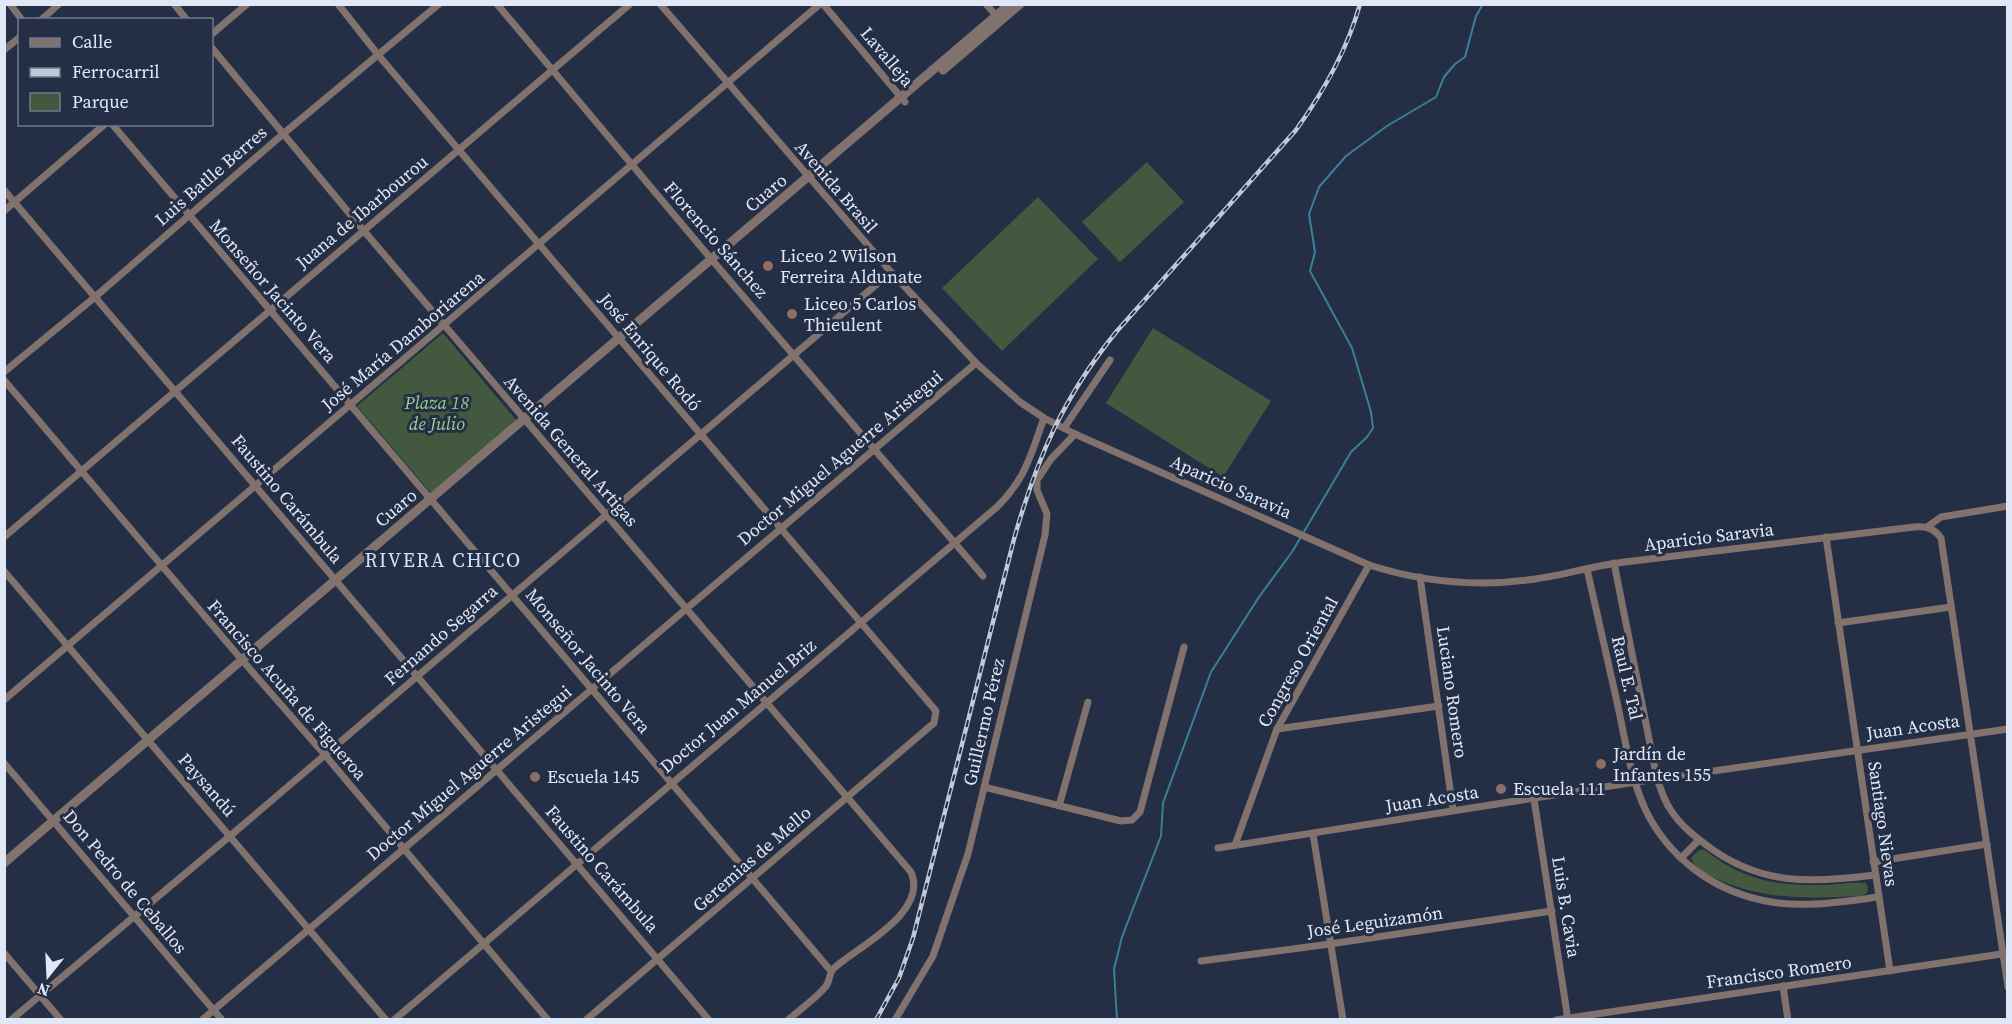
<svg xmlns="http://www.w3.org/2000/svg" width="2012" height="1024" font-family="'Source Serif 4',serif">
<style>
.green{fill:#42583f}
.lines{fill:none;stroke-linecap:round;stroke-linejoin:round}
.stream{stroke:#3b7f98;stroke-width:2}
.minor{stroke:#81726e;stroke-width:7}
.tertiary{stroke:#81726e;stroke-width:9}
.rail-casing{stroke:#c0c9d9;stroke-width:4.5}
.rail{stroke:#242f46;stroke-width:2;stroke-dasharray:7;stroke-linecap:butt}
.education-dot{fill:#8d6e63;stroke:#242f46;stroke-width:2}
.labels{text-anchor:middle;stroke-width:6;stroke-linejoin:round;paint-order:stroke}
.street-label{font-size:18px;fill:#e0e8f7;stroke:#242f46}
.poi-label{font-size:18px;fill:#e0e8f7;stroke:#242f46;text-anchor:start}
.park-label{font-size:18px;font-style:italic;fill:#98d08e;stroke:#242f46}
.neighbourhood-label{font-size:20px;letter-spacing:1.5px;fill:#d1e0fe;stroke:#242f46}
</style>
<rect width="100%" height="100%" fill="#242f46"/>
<!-- green -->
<g class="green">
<path d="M1147,162L1184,202L1120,262L1082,222Z"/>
<path d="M1038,197L1098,259L1002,351L942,288Z"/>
<path d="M1153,328L1271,401L1223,477L1106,403Z"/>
<path d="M443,333L517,421L431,493L357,406Z"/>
<path d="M1699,850H1705C1743,880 1775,886 1823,885C1837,885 1852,881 1866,883L1868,887L1867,893L1861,896C1809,898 1768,901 1719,880C1708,875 1695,870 1691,858Z"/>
</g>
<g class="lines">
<!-- stream -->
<path class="stream" d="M1117,1020L1114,969L1122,937L1161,836L1163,803L1211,672L1259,597L1292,552L1351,452L1367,437L1373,428L1371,412L1352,348L1310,271L1315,252L1309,214L1319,187L1346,156L1387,126L1436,97L1444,77L1455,64L1465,57L1476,16L1483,4"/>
<!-- minor -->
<g class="minor">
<path d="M10,4L22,20"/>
<path d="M174,4L187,20"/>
<path d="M338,4L379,56L936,711L934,723L586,1020"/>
<path d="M497,4L712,260L983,576"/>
<path d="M660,4L891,272L976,363L1020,402L1044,418L1075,434L1369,565C1422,582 1480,587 1535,579C1566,575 1595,565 1625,562C1721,550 1818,539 1914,527C1926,526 1934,528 1941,538L2008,987"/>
<path d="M823,4L905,102"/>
<path d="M986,4L999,19"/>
<path d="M41,20L59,4"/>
<path d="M212,34L247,4"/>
<path d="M212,48L364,231L911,872C929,913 857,947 833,969C829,974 830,981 826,986C818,997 799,1010 788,1020"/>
<path d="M4,50L20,37"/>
<path d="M112,124L831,971"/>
<path d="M4,190L709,1020"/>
<path d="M4,211L105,124"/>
<path d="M4,372L95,297L283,134L439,4"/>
<path d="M4,380L242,660L325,755L548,1020"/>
<path d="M1064,428L1110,360"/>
<path d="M1927,527L1941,517L2008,506"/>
<path d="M4,537L630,4"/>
<path d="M1826,537L1890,971"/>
<path d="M1614,563L1657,779C1661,789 1664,800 1670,809C1680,825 1694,836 1709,847C1762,886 1813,883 1875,875"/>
<path d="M1587,569C1597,613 1607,657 1617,702C1625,738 1630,777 1646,811C1669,857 1711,889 1761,900C1799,909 1840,902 1878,897"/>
<path d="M4,571L386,1020"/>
<path d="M1420,577L1453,810"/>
<path d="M1838,623L1951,607"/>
<path d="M4,700L820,4"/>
<path d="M1277,729L1439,706"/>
<path d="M4,763L222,1020"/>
<path d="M984,787L1121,821L1132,820L1140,812L1184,647"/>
<path d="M1534,799L1568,1020"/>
<path d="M1059,806L1088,702"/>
<path d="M1313,834L1343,1020"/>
<path d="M1235,845L1277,729L1369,565"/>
<path d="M1218,848L1636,782L2008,729"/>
<path d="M1681,858L1699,840"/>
<path d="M1873,862L1987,844"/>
<path d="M4,953L61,1020"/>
<path d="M1201,961L1330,944L1552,911"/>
<path d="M1783,986L1788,1020"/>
<path d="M11,1020L230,836L891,272"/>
<path d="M202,1020L976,363"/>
<path d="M394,1020L998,506C1026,478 1031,454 1044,418"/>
<path d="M895,1020L933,956L968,854L1045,535L1047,514L1037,490V480L1051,459L1075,434"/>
<path d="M1556,1020L2008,953"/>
</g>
<!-- tertiary -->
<g class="tertiary">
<path d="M943,70L1020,4"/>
<path d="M4,863L1010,4"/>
</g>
<defs>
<path id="rail" d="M876,1020L899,978L913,938L1014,539C1037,458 1063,397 1117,331L1296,130C1324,91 1347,51 1360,4"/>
</defs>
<!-- rail casing -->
<use href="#rail" class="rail-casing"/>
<!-- rail -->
<use href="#rail" class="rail"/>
</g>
<!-- markers -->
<g class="education-dot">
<circle cx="768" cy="266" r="6"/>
<circle cx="792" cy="314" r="6"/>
<circle cx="1601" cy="764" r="6"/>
<circle cx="535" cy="777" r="6"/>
<circle cx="1501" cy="789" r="6"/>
</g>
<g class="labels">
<!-- street labels -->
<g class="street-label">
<text transform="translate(887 57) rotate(50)" y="6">Lavalleja</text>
<text transform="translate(211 176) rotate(-41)" y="6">Luis Batlle Berres</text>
<text transform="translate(836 187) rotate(49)" y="6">Avenida Brasil</text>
<text transform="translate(766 193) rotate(-40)" y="6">Cuaro</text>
<text transform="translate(362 212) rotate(-40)" y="6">Juana de Ibarbourou</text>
<text transform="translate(716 240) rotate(49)" y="6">Florencio Sánchez</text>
<text transform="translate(273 291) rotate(49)" y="6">Monseñor Jacinto Vera</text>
<text transform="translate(403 341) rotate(-40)" y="6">José María Damboriarena</text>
<text transform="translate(650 352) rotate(50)" y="6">José Enrique Rodó</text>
<text transform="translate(571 451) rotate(49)" y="6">Avenida General Artigas</text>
<text transform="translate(840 458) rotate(-40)" y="6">Doctor Miguel Aguerre Aristegui</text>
<text transform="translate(1231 487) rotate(24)" y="6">Aparicio Saravia</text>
<text transform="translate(287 499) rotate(50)" y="6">Faustino Carámbula</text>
<text transform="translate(396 508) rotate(-40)" y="6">Cuaro</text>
<text transform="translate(1709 537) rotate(-7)" y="6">Aparicio Saravia</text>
<text transform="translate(441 635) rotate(-41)" y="6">Fernando Segarra</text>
<text transform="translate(588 661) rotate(50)" y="6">Monseñor Jacinto Vera</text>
<text transform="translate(1298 662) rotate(-61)" y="6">Congreso Oriental</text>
<text transform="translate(1627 678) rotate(77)" y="6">Raul E. Tal</text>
<text transform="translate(287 690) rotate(49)" y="6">Francisco Acuña de Figueroa</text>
<text transform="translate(1452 692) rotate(82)" y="6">Luciano Romero</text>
<text transform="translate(738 706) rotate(-40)" y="6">Doctor Juan Manuel Briz</text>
<text transform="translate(984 722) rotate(-77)" y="6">Guillermo Pérez</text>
<text transform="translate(1913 727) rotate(-8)" y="6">Juan Acosta</text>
<text transform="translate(469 773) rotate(-40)" y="6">Doctor Miguel Aguerre Aristegui</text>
<text transform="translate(207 785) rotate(49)" y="6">Paysandú</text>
<text transform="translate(1432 799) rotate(-9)" y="6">Juan Acosta</text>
<text transform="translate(1883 824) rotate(82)" y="6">Santiago Nievas</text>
<text transform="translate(752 859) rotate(-41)" y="6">Geremias de Mello</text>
<text transform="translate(602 869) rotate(49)" y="6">Faustino Carámbula</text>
<text transform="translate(125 882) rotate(50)" y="6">Don Pedro de Ceballos</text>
<text transform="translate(1566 907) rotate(81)" y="6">Luis B. Cavia</text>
<text transform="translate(1375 922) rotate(-8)" y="6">José Leguizamón</text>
<text transform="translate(1779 972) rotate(-8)" y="6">Francisco Romero</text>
</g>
<!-- poi labels -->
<g class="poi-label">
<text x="780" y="262">Liceo 2 Wilson<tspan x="780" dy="21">Ferreira Aldunate</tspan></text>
<text x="804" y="310">Liceo 5 Carlos<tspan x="804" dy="21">Thieulent</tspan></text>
<text x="1613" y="760">Jardín de<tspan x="1613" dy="21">Infantes 155</tspan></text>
<text x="547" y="783">Escuela 145</text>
<text x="1513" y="795">Escuela 111</text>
</g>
<!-- park labels -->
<g class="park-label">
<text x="437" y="409">Plaza 18<tspan x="437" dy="21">de Julio</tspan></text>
</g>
<!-- neighbourhood labels -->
<g class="neighbourhood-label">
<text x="443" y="567">RIVERA CHICO</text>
</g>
</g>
<!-- border -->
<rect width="2012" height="1024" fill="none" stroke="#e0e8f7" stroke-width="12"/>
<!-- legend -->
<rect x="18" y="18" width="195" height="108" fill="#242f46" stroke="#6f798d" stroke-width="1.5"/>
<rect x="30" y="38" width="30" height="9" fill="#81726e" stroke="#6f798d" stroke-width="1.5"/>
<text x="72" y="48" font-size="18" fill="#e0e8f7">Calle</text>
<rect x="30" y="68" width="30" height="9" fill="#c0c9d9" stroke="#6f798d" stroke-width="1.5"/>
<text x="72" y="78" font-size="18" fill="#e0e8f7">Ferrocarril</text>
<rect x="30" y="93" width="30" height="18" fill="#42583f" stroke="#6f798d" stroke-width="1.5"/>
<text x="72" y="108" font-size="18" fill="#e0e8f7">Parque</text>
<!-- north arrow -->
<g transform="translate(48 976) rotate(198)" stroke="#242f46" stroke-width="4.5" paint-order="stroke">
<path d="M0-4.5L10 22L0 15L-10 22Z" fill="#e0e8f7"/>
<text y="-9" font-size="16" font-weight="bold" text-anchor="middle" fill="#e0e8f7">N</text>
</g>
</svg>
